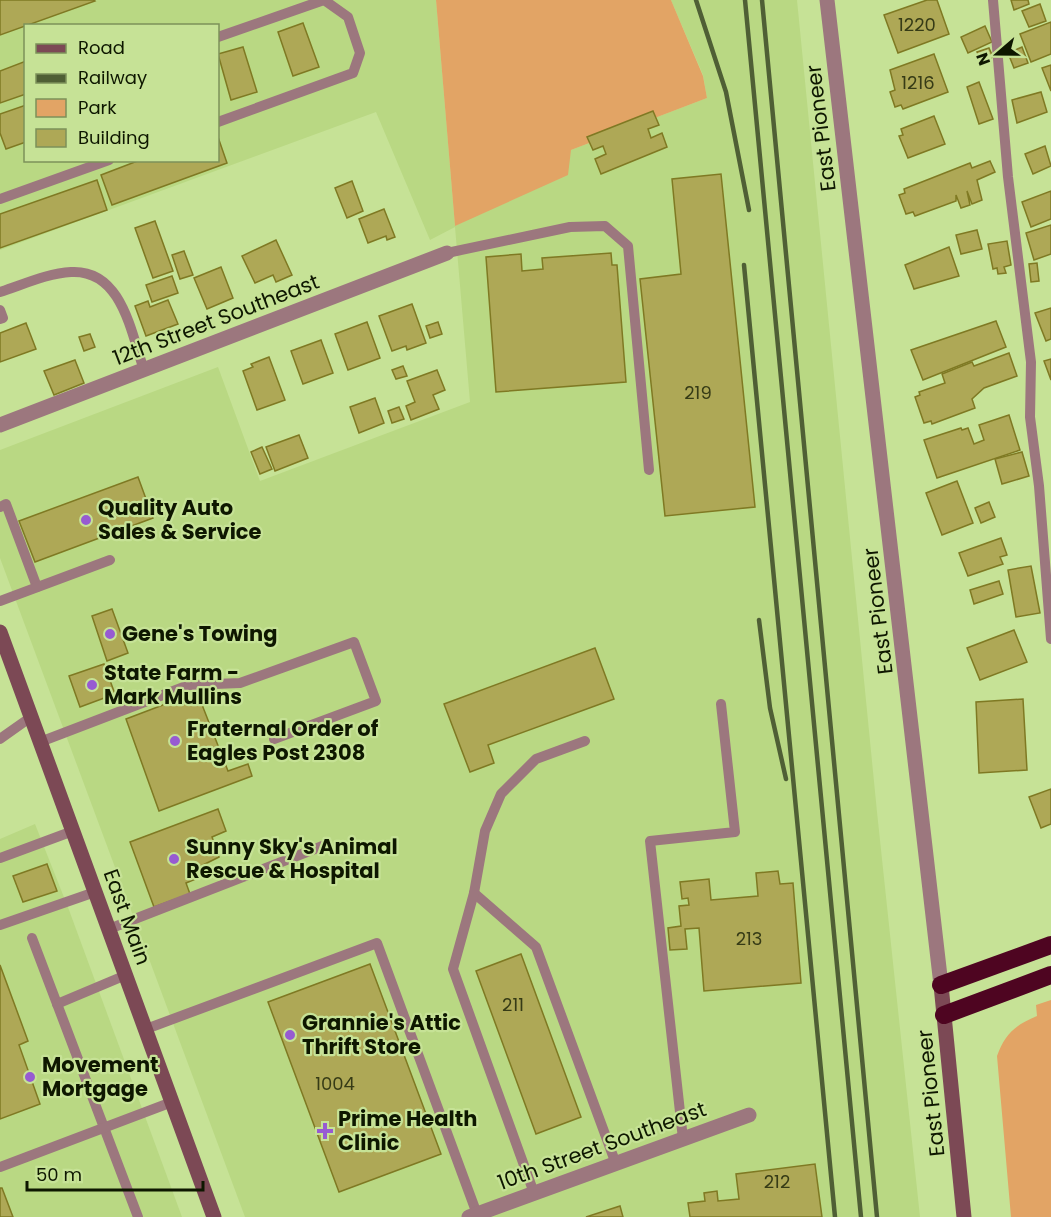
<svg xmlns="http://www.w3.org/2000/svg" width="1051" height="1217" font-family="Poppins,sans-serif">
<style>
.built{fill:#b9d883;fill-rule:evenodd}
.green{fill:#e2a465}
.building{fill:#aea856;stroke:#7f7923;stroke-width:1.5}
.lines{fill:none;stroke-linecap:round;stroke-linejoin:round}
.service{stroke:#9c777e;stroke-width:10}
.minor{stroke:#9c777e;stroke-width:15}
.tertiary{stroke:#9c777e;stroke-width:15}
.secondary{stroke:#7c4955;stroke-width:15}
.motorway{stroke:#4e0521;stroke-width:18}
.rail{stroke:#4f5f35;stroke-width:4.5}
.poi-dot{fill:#975bd2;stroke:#c6e296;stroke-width:2}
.labels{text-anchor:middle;stroke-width:4.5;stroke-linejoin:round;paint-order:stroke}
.number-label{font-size:18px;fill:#363b16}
.street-label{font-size:21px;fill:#0e1700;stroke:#c6e296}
.poi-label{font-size:21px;font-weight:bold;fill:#0e1700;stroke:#c6e296;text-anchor:start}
</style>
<rect width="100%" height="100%" fill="#c6e296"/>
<!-- built -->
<g class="built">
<path d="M0,0H436L455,226L571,150L707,98L703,75L671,0H797L877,812L920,1217H245L0,558V450L218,367L260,481L470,402L455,227L430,240L376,112L0,250ZM26,26H218V160H26Z"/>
<path d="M35,824L69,910L182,1217H0V839Z"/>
</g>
<!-- green -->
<g class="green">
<path d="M436,0H671L703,76L707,98L571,150L568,175L455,226Z"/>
<path d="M1051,1000V1217H1011L997,1056C1005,1034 1015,1025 1037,1016L1036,1005Z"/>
</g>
<!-- building -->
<g class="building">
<path d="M0,0H94L95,1L0,35Z"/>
<path d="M927,0H937L949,34L898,53L884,15Z"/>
<path d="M1011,0H1028L1029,4L1014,10Z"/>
<path d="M1040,4L1046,21L1029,27L1022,11Z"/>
<path d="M1051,22V54L1031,62L1020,34Z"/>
<path d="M303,23L319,67L293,76L278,32Z"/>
<path d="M985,26L992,42L968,53L961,37Z"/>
<path d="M243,47L257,92L231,100L218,54Z"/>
<path d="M1022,47L1028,63L1014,68L1008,53Z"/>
<path d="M989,48L993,57L981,61L977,52Z"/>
<path d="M934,54L948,92L903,109L901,105L895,107L890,92L895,90L890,70Z"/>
<path d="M26,61V94L0,103V71Z"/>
<path d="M1051,65V91L1042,68Z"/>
<path d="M979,82L993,119L979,124L967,87Z"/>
<path d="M1041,92L1047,112L1017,123L1012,100Z"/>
<path d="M26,105V142L6,149L0,133V114Z"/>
<path d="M653,111L659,125L648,129L651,138L662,133L667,147L601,174L595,159L606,154L603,146L593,150L587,137Z"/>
<path d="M934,116L945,144L908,158L899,136L903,135L901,129Z"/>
<path d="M218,137L227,163L112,205L101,175L140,160H218Z"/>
<path d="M1045,146L1051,166L1033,174L1025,154Z"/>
<path d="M990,161L995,172L977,180L982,200L972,204L967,191L970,205L961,208L956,195V201L915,216L913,212L906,214L899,195L905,193L904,189L970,163L972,168Z"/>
<path d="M721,174L755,507L665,516L640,279L681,274L672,179Z"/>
<path d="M97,180L107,210L0,248V214Z"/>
<path d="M352,181L363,211L347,218L335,188Z"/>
<path d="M1051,191V219L1031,227L1022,202Z"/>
<path d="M384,209L395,237L387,240L386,236L368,243L359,219Z"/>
<path d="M155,221L173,271L153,278L135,228Z"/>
<path d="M1051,225V254L1034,260L1026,233Z"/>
<path d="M977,230L982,249L961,254L956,235Z"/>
<path d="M276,240L292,275L276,282L273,275L255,283L242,256Z"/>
<path d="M1007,241L1011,265L1004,267L1006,273L998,274L997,268L993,269L988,244Z"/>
<path d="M949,247L959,276L914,289L905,265Z"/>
<path d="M184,251L193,275L180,279L172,255Z"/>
<path d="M611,253L612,265H617L626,382L496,392L486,257L521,254L522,271L543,269L542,258Z"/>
<path d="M1037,263L1039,281L1031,282L1029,264Z"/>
<path d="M221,267L233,298L207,309L194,278Z"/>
<path d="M172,276L178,293L152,302L146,285Z"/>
<path d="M168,300L178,324L146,336L135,306L148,301L150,307Z"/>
<path d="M412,304L426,343L407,350L406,346L392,351L379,316Z"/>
<path d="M1051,308V339L1046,341L1035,313Z"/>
<path d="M996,321L1006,347L923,380L911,350Z"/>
<path d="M367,322L380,358L348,370L335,334Z"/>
<path d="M438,322L442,334L430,338L426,326Z"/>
<path d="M26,323L36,349L0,362V333Z"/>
<path d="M90,334L95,347L84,351L79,337Z"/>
<path d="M321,340L333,373L303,384L291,351Z"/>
<path d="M1009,353L1017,376L984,388L972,399L975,408L932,424L931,421L924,423L915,397L920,395L919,392L945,383L942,374L972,362L974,366Z"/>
<path d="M269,357L285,400L257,410L243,371L253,367L251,364Z"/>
<path d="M1051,359V380L1044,361Z"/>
<path d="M75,360L84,383L54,395L44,371Z"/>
<path d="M403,366L407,376L396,379L392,370Z"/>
<path d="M437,370L445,390L433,395L439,409L411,420L406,406L415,402L407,381Z"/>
<path d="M375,398L384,423L359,433L350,407Z"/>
<path d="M399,407L404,419L392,423L388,411Z"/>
<path d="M1009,415L1020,450L937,478L924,440L961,428L962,430L968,428L974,444L984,440L979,425Z"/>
<path d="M299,435L308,458L275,471L266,447Z"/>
<path d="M262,447L272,469L260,474L251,452Z"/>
<path d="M1022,452L1029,476L1002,484L995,459Z"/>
<path d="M138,477L153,518L35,562L19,521Z"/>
<path d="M957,481L973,523L942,535L926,493Z"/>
<path d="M989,502L995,517L981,523L975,508Z"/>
<path d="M1001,538L1007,555L1000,557L1003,564L968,576L959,553Z"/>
<path d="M1031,566L1040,613L1016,617L1008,570Z"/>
<path d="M999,581L1003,594L974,604L970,590Z"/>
<path d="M112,609L128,653L107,661L92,616Z"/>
<path d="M1014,630L1027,662L980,680L967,648Z"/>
<path d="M595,648L614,699L488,745L494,763L470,772L444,704Z"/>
<path d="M104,664L115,694L80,707L69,676Z"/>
<path d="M197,692L228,771L248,764L252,776L159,811L126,719Z"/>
<path d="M1023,699L1027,770L979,773L976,702Z"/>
<path d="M1051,789V824L1041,828L1029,797Z"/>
<path d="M218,809L226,831L212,837L219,857L195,869L198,878L186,883L190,894L154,907L130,842Z"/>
<path d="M47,864L57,891L23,902L13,876Z"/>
<path d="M778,871L780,884L793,883L801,983L704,991L699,928L685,929L687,949L670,950L668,928L681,926L679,906L689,905L688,898L682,899L680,882L709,879L711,900L758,896L756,873Z"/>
<path d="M521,954L581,1117L536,1134L476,971Z"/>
<path d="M370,964L441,1154L339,1192L268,1002Z"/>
<path d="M0,965L28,1041L19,1045L40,1104L0,1119Z"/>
<path d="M815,1164L822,1217H690L688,1203L705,1201L704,1193L717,1191L718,1201L739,1199L736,1174Z"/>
<path d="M0,1188H2L13,1217H0Z"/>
<path d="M620,1206L623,1217H586Z"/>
</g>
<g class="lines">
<!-- service -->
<g class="service">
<path d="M993,0L1008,177L1031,362L1030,417L1039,486L1051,639"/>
<path d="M218,37L324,0L348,17L360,53L353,73L218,122"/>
<path d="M0,199L109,160"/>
<path d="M447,253L570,227L605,226L628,246L649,470"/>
<path d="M0,292C22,285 48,273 71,272C122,269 131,333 144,370"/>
<path d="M0,310L3,318L0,319"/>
<path d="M0,507L6,504L37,587"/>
<path d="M0,601L110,560"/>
<path d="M0,739L31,717"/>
<path d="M40,742L189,685L240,683L354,642L376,701L274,739"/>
<path d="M0,858L73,831"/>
<path d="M474,893L536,947L616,1164"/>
<path d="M0,925L95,892"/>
<path d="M109,929L325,845"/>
<path d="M32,938L138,1217"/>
<path d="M57,1004L126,975"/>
<path d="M146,1029L377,943L477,1214"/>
<path d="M683,1139L650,841L735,832L721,704"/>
<path d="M0,1167L172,1102"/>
<path d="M534,1193L453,969L474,893L485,831L501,794L536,759L585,741"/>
</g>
<!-- minor -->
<g class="minor">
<path d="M0,425L447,253"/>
<path d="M469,1217L749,1115"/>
</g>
<!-- tertiary -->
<path class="tertiary" d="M827,0L941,985"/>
<!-- secondary -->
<g class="secondary">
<path d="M0,632L214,1217"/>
<path d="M941,985L964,1217"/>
</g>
<!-- motorway -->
<g class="motorway">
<path d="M941,985L1051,945"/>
<path d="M944,1015L1051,975"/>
</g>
<!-- rail -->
<g class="rail">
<path d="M696,0L726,92L749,210"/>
<path d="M745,0L861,1217"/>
<path d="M762,0L877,1217"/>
<path d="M744,265L835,1217"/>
<path d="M759,620L770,708L786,779"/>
</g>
</g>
<!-- markers -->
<g class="poi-dot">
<circle cx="86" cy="520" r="6"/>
<circle cx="110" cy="634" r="6"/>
<circle cx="92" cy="685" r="6"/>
<circle cx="175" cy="741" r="6"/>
<circle cx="174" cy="859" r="6"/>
<circle cx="290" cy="1035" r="6"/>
<circle cx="30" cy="1077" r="6"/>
<path d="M322 1122h6v6h6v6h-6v6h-6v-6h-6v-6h6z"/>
</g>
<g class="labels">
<!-- number labels -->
<g class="number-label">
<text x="917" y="31">1220</text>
<text x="918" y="89">1216</text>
<text x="698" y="399">219</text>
<text x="749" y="945">213</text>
<text x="513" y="1011">211</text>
<text x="335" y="1090">1004</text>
<text x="777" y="1188">212</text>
</g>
<!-- street labels -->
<g class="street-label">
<text transform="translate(821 128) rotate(-97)" y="7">East Pioneer</text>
<text transform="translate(216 320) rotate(-21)" y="7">12th Street Southeast</text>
<text transform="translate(878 611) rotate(-97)" y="7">East Pioneer</text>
<text transform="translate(127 917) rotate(70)" y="7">East Main</text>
<text transform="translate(931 1093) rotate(-96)" y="7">East Pioneer</text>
<text transform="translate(602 1146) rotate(-20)" y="7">10th Street Southeast</text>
</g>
<!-- poi labels -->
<g class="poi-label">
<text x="98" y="515">Quality Auto<tspan x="98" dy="24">Sales &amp; Service</tspan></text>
<text x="122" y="641">Gene's Towing</text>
<text x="104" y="680">State Farm -<tspan x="104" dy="24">Mark Mullins</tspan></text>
<text x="187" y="736">Fraternal Order of<tspan x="187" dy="24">Eagles Post 2308</tspan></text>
<text x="186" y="854">Sunny Sky's Animal<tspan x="186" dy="24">Rescue &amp; Hospital</tspan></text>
<text x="302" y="1030">Grannie's Attic<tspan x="302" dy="24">Thrift Store</tspan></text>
<text x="42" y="1072">Movement<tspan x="42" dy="24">Mortgage</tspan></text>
<text x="338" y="1126">Prime Health<tspan x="338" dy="24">Clinic</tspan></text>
</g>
</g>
<!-- legend -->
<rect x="24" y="24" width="195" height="138" fill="#c6e296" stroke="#7c915a" stroke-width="1.5"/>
<rect x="36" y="44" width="30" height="9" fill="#7c4955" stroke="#7c915a" stroke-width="1.5"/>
<text x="78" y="54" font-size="18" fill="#0e1700">Road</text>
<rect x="36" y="74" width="30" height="9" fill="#4f5f35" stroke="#7c915a" stroke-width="1.5"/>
<text x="78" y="84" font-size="18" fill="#0e1700">Railway</text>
<rect x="36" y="99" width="30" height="18" fill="#e2a465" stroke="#7c915a" stroke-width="1.5"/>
<text x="78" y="114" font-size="18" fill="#0e1700">Park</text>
<rect x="36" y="129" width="30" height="18" fill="#aea856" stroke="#7c915a" stroke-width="1.5"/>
<text x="78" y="144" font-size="18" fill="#0e1700">Building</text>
<!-- north arrow -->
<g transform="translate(997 54) rotate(250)" stroke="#c6e296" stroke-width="4.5" paint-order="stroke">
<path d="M0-4.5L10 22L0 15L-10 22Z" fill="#0e1700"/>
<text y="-9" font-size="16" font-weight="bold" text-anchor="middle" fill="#0e1700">N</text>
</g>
<!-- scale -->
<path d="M27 1181v9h176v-9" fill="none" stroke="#0e1700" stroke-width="3"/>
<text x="36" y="1181" font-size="18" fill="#0e1700" stroke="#c6e296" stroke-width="4.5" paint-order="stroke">50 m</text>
</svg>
